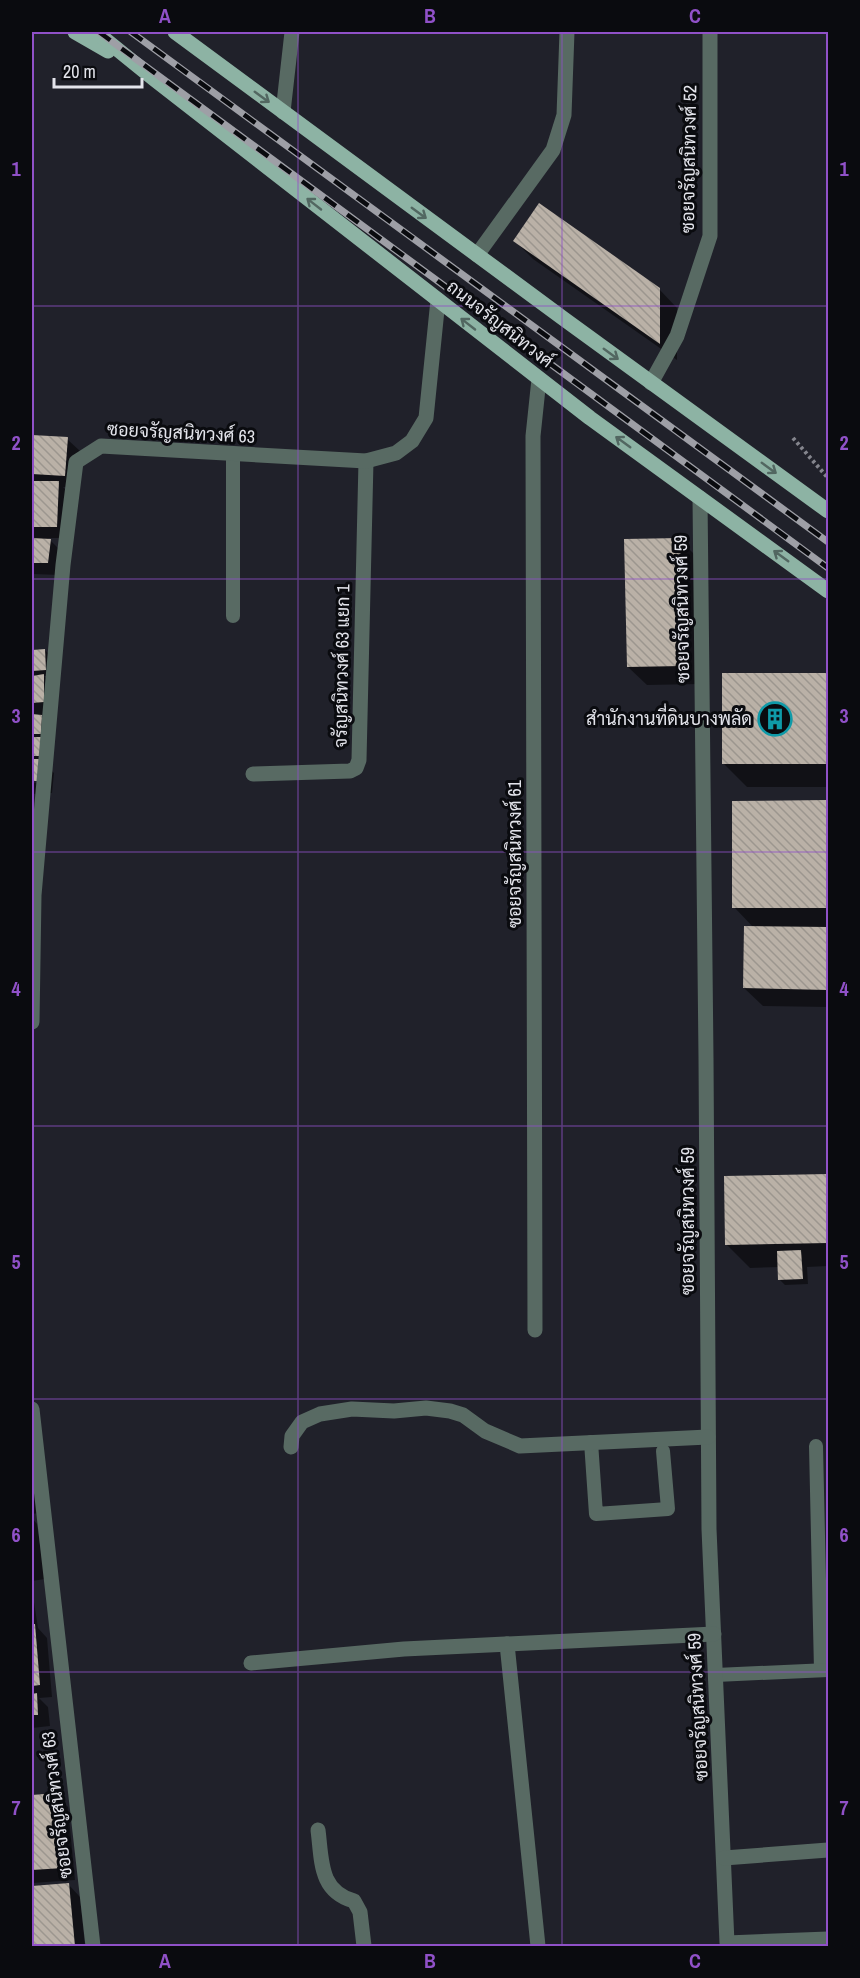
<svg xmlns="http://www.w3.org/2000/svg" width="860" height="1978" font-family="'Archivo Narrow',Sarabun,sans-serif">
<style>
.shadow{fill:#0007}
.building{fill:url(#building-back-hatch)}
.lines{fill:none;stroke-linecap:round;stroke-linejoin:round}
.path{stroke:#84858d;stroke-width:4;stroke-dasharray:3 3;stroke-linecap:butt}
.lane{stroke:#586a63;stroke-width:14}
.street{stroke:#586a63;stroke-width:15}
.primary{stroke:#8db3a4;stroke-width:15}
.rail-casing{stroke:#9e9fa6;stroke-width:7}
.rail{stroke:#0a0b0f;stroke-width:4.5;stroke-dasharray:14;stroke-linecap:butt}
.oneway{stroke:#526761}
.grid{fill:none;stroke:#9051c8;stroke-width:1.5;stroke-opacity:0.55}
.labels{text-anchor:middle;stroke-width:6;stroke-linejoin:round;paint-order:stroke}
.street-label{font-size:18px;fill:#e3e4eb;stroke:#0a0b0f}
.poi-label{font-size:18px;fill:#e3e4eb;stroke:#0a0b0f;text-anchor:end}
.neatline{fill:none;stroke:#9051c8;stroke-width:2}
.grid-label{font-size:20px;text-anchor:middle;font-weight:bold;fill:#9051c8}
</style>
<defs>
<pattern id="building-back-hatch" width="6" height="6" patternUnits="userSpaceOnUse" patternTransform="scale(1.5)"><rect width="6" height="6" fill="#bab1a7"/><path d="M-1 5l2 2M0 0l6 6M5-1l2 2" fill="none" stroke="#9c968f"/></pattern>
</defs>
<rect width="100%" height="100%" fill="#20212a"/>
<!-- shadow -->
<g class="shadow">
<path d="M515,241L659,289L677,308V360L533,259Z"/>
<path d="M32,436L67,439L80,451L77,488L63,487L71,495L68,538H48L63,553L60,575L32,574V540H37L32,535Z"/>
<path d="M679,539L698,558L701,684L647,685L628,667Z"/>
<path d="M45,650L51,656L52,676H44L56,688V714L39,715L47,723L42,762L54,773L52,793L32,794V783L48,782V779L32,780V651Z"/>
<path d="M723,674H828V787H747L724,764Z"/>
<path d="M733,802H828V1007L763,1006L744,988L754,928L734,907Z"/>
<path d="M828,1175V1266L807,1267L808,1284L785,1285L779,1279V1267L750,1268L727,1245L725,1177Z"/>
<path d="M32,1432L46,1512L32,1514Z"/>
<path d="M32,1518L37,1524L45,1579L32,1581Z"/>
<path d="M32,1589L38,1628L47,1638L52,1697L39,1698L48,1707L50,1726L32,1728Z"/>
<path d="M55,1794L68,1807L75,1880L32,1883V1797Z"/>
<path d="M68,1884L80,1897L85,1946H32V1887Z"/>
</g>
<!-- building -->
<g class="building">
<path d="M539,203L660,288V344L513,241Z"/>
<path d="M32,435L68,437L65,476L32,474Z"/>
<path d="M32,481H59L57,527H32Z"/>
<path d="M32,538L51,539L48,563H32Z"/>
<path d="M680,538L683,666L627,667L624,539Z"/>
<path d="M45,649L46,670L32,671V650Z"/>
<rect x="722" y="673" width="106" height="91"/>
<path d="M44,674V702L32,703V676Z"/>
<path d="M32,714L42,715L41,734H32Z"/>
<path d="M32,737H41L42,756H32Z"/>
<path d="M32,759H42L40,781H32Z"/>
<path d="M828,800V908H732V801Z"/>
<path d="M744,926L828,927V990L743,988Z"/>
<path d="M828,1174V1243L725,1245L724,1176Z"/>
<path d="M801,1250L803,1279L778,1280L777,1251Z"/>
<path d="M32,1624H35L40,1685L32,1686Z"/>
<path d="M37,1693L38,1715H32V1694Z"/>
<path d="M56,1793L63,1868L32,1870V1795Z"/>
<path d="M69,1883L75,1946H32V1886Z"/>
</g>
<g class="lines">
<!-- path -->
<path class="path" d="M793,438L828,478"/>
<!-- lane -->
<g class="lane">
<path d="M233,616V454"/>
<path d="M591,1442L596,1514L668,1509L663,1451"/>
<path d="M816,1446L821,1670"/>
<path d="M716,1675L828,1670"/>
</g>
<!-- street -->
<g class="street">
<path d="M283,112L292,32"/>
<path d="M477,255L553,150L564,115L567,32"/>
<path d="M651,383L677,336L710,236V32"/>
<path d="M700,498L706,1058L709,1529L727,1943L828,1939"/>
<path d="M253,774L350,771L356,768L359,760L366,461"/>
<path d="M32,1022L34,895L63,565L76,462L101,446L366,461L396,453L412,441L426,418L438,300"/>
<path d="M535,1330L533,436L539,379"/>
<path d="M32,1409L93,1946"/>
<path d="M291,1447L292,1436L302,1422L320,1414L352,1409L394,1411L426,1408L450,1411L463,1415L485,1431L520,1446L708,1437"/>
<path d="M507,1644L538,1946"/>
<path d="M251,1663L404,1649L714,1634"/>
<path d="M318,1830C322,1861 319,1891 354,1901L360,1912L364,1946"/>
<path d="M724,1858L828,1850"/>
</g>
<!-- primary -->
<g class="primary">
<path d="M75,32L108,51"/>
<path d="M96,32L154,79L590,418L828,591"/>
<path d="M175,32L564,319L828,511"/>
</g>
<defs>
<g id="rail">
<path d="M99,32L828,568"/>
<path d="M131,32L828,542"/>
</g>
</defs>
<!-- rail casing -->
<use href="#rail" class="rail-casing"/>
<!-- rail -->
<use href="#rail" class="rail"/>
</g>
<!-- one-way arrows -->
<defs><path id="oneway-shaft" d="M-6 0H5M1.5-3L5.5 0L1.5 3" fill="none" stroke-width="1.6" stroke-linecap="round" stroke-linejoin="round" transform="scale(1.5)"/></defs>
<g class="oneway">
<use href="#oneway-shaft" transform="translate(262 97) rotate(36)"/>
<use href="#oneway-shaft" transform="translate(314 204) rotate(-142)"/>
<use href="#oneway-shaft" transform="translate(419 213) rotate(36)"/>
<use href="#oneway-shaft" transform="translate(468 324) rotate(-142)"/>
<use href="#oneway-shaft" transform="translate(611 354) rotate(36)"/>
<use href="#oneway-shaft" transform="translate(623 442) rotate(-144)"/>
<use href="#oneway-shaft" transform="translate(769 468) rotate(36)"/>
<use href="#oneway-shaft" transform="translate(781 556) rotate(-144)"/>
</g>
<!-- grid -->
<path class="grid" d="M298,32V1946M562,32V1946M32,306H828M32,579H828M32,852H828M32,1126H828M32,1399H828M32,1672H828"/>
<!-- icons -->
<defs>
<symbol id="building-ring" viewBox="-11 -11 22 22"><circle r="9.5" fill="#0a0b0f" stroke="#0f9aa8" stroke-width="1.5"/><path d="M-4-6H4V6H1V3H-1V6H-4ZM-2.5-4.3h1.7v1.8h-1.7ZM.8-4.3h1.7v1.8H.8ZM-2.5-1h1.7V.8h-1.7ZM.8-1h1.7V.8H.8Z" fill="#0f9aa8"/></symbol>
</defs>
<g fill-rule="evenodd">
<use href="#building-ring" x="756" y="700" width="38" height="38"/>
</g>
<g class="labels">
<!-- street labels -->
<g class="street-label">
<text transform="translate(689 159) rotate(-89)" y="6">ซอยจรัญสนิทวงศ์ 52</text>
<text transform="translate(500 324) rotate(38)" y="6">ถนนจรัญสนิทวงศ์</text>
<text transform="translate(181 433) rotate(3)" y="6">ซอยจรัญสนิทวงศ์ 63</text>
<text transform="translate(682 609) rotate(-91)" y="6">ซอยจรัญสนิทวงศ์ 59</text>
<text transform="translate(342 666) rotate(-89)" y="6">จรัญสนิทวงศ์ 63 แยก 1</text>
<text transform="translate(515 854) rotate(-90)" y="6">ซอยจรัญสนิทวงศ์ 61</text>
<text transform="translate(688 1221) rotate(-90)" y="6">ซอยจรัญสนิทวงศ์ 59</text>
<text transform="translate(698 1707) rotate(-93)" y="6">ซอยจรัญสนิทวงศ์ 59</text>
<text transform="translate(57 1805) rotate(-97)" y="6">ซอยจรัญสนิทวงศ์ 63</text>
</g>
<!-- poi labels -->
<g class="poi-label">
<text x="752" y="725">สำนักงานที่ดินบางพลัด</text>
</g>
</g>
<!-- border -->
<rect width="860" height="1978" fill="none" stroke="#0a0b0f" stroke-width="66"/>
<!-- scale -->
<path d="M54 78v9h88v-9" fill="none" stroke="#e3e4eb" stroke-width="3"/>
<text x="63" y="78" font-size="18" fill="#e3e4eb" stroke="#0a0b0f" stroke-width="4.5" paint-order="stroke">20 m</text>
<rect x="33" y="33" width="794" height="1912" class="neatline"/>
<g class="grid-label">
<text x="165" y="23">A</text>
<text x="430" y="23">B</text>
<text x="695" y="23">C</text>
<text x="16" y="176">1</text>
<text x="844" y="176">1</text>
<text x="16" y="450">2</text>
<text x="844" y="450">2</text>
<text x="16" y="723">3</text>
<text x="844" y="723">3</text>
<text x="16" y="996">4</text>
<text x="844" y="996">4</text>
<text x="16" y="1269">5</text>
<text x="844" y="1269">5</text>
<text x="16" y="1542">6</text>
<text x="844" y="1542">6</text>
<text x="16" y="1815">7</text>
<text x="844" y="1815">7</text>
<text x="165" y="1968">A</text>
<text x="430" y="1968">B</text>
<text x="695" y="1968">C</text>
</g>
</svg>
